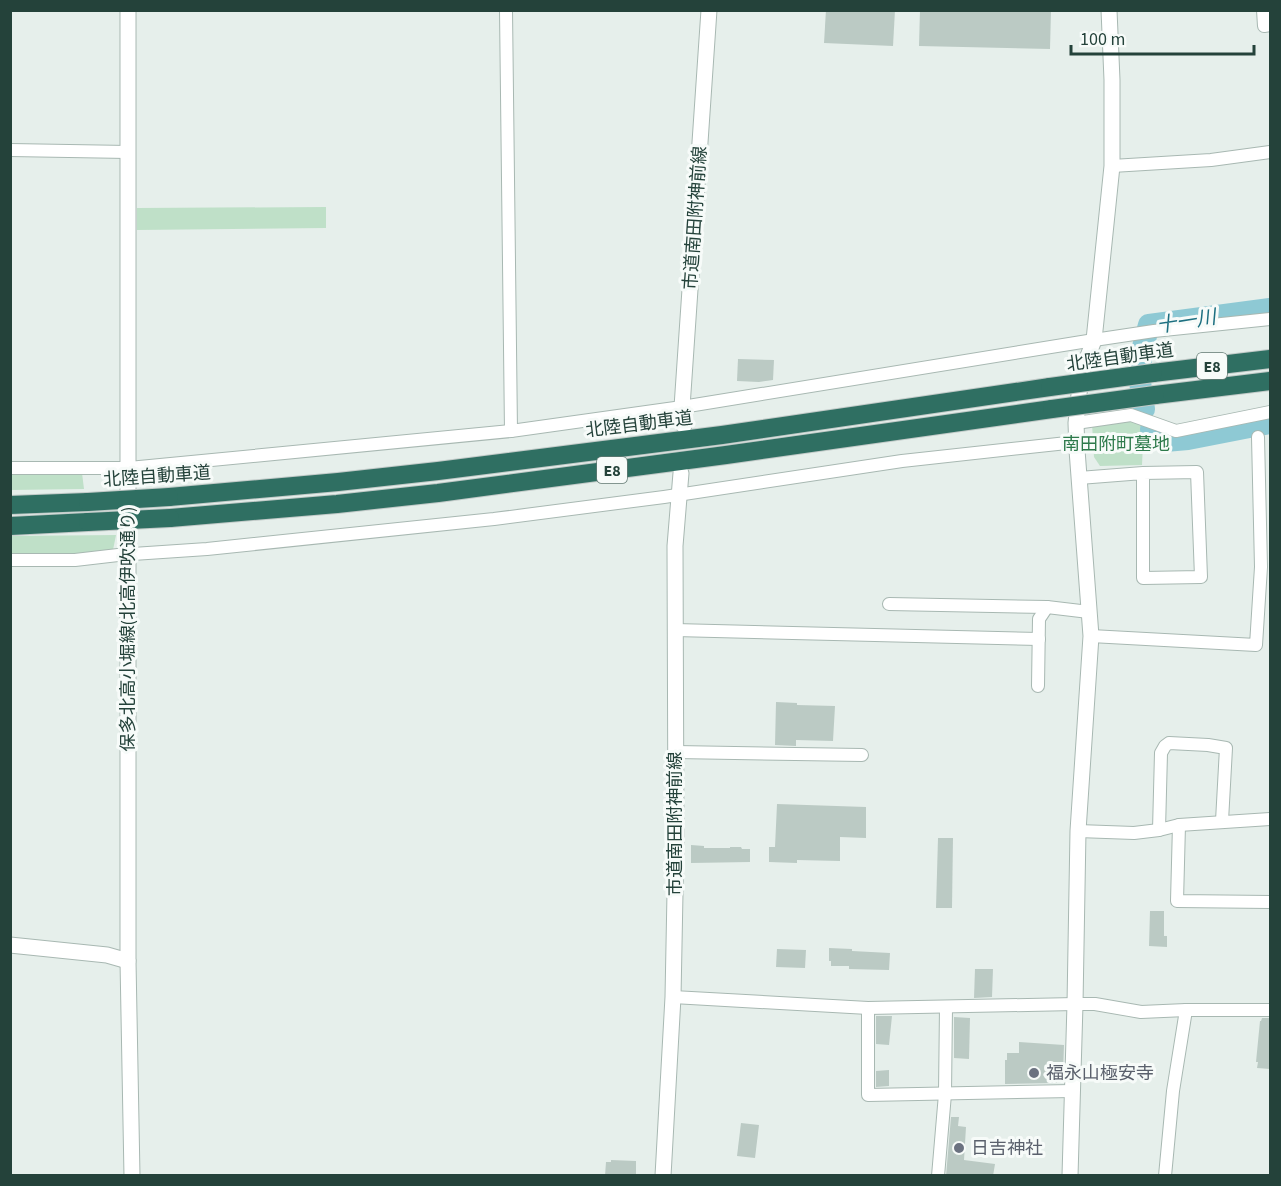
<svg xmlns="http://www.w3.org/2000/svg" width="1281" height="1186" font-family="'Source Sans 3','Noto Sans JP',sans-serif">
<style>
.green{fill:#bfe0c8}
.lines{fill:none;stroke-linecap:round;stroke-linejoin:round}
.river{stroke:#8ec9d4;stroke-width:22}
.building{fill:#bbcac4}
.minor-casing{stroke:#a8b8b2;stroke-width:14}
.tertiary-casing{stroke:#a8b8b2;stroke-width:17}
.motorway-casing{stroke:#c2cac8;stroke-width:20}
.minor{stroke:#fff;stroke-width:12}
.tertiary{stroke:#fff;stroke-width:15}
.motorway{stroke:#2f6f62;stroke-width:18}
.motorway-bridge-casing{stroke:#c2cac8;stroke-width:20;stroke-linecap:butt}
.motorway-bridge{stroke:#2f6f62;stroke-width:18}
.worship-dot{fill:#6b7280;stroke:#f7fbf9;stroke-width:2}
.labels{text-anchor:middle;stroke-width:6;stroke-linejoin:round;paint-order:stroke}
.shield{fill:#f7fbf9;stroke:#637a73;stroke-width:1.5}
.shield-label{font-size:16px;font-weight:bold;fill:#24423a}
.street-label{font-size:18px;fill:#24423a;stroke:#f7fbf9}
.park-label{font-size:18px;fill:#2d7a4b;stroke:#f7fbf9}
.worship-label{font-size:18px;fill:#5b616d;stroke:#f7fbf9;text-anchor:start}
.water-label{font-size:20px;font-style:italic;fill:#1c6f80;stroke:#f7fbf9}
</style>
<rect width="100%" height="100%" fill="#e6efeb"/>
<!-- green -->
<g class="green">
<path d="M326,207V228L137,230V208Z"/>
<path d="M1144,421L1142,465L1100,466L1094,457L1092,424Z"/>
<path d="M82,473L84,489L11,490L10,475Z"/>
<path d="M116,535L113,550L71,558L11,557V536Z"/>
</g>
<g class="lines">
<!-- river -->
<g class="river">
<path d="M1144,409L1140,382L1141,354L1149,325L1270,309"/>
<path d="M1151,429L1165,441L1188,439L1270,423"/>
</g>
</g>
<!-- building -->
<g class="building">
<path d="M826,10H895L893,46L824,43Z"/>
<path d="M920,10H1051L1050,49L919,46Z"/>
<path d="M738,359L774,360L773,380L759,382L737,381Z"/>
<path d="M776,702L797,703V705L835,706L833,741L796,740V746L775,745Z"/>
<path d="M777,804L866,807V838L840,837V861L797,860V863L769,862V847H775Z"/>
<path d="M938,838H953L952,908H936Z"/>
<path d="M691,845L704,846V848H730V847H741L742,849H750V862L691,863Z"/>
<path d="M1150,911H1164V936H1167V947L1149,946Z"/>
<path d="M829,948L852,949V951L890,953L889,970L849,969V966H831V961H829Z"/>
<path d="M777,949L806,950L805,968L776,967Z"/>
<path d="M975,969H993L992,997L974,998Z"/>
<path d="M876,1016H892L889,1045L876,1044Z"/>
<path d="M954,1017L970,1018L969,1059L954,1058Z"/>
<path d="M1262,1018H1270V1069L1257,1068L1258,1062H1256L1260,1021H1261Z"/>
<path d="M1019,1042L1064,1045L1063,1074H1060V1077H1057V1083L1005,1084V1060H1007V1053H1019Z"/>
<path d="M889,1070V1086L876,1087V1071Z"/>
<path d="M951,1117H959L958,1126L966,1127L964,1160L995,1164L993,1176H946Z"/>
<path d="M741,1123L759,1125L755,1158L737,1156Z"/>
<path d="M611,1160L636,1161V1176H605L606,1162H611Z"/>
</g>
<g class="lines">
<defs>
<g id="minor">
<path d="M506,10L511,431"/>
<path d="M1263,10L1264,26L1270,25"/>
<path d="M10,150L128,152"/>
<path d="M1112,166L1211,160L1270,152"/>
<path d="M1076,423L1131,415L1176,431L1270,412"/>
<path d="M10,468H129L511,431L682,407L1094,340L1154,331L1270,319"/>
<path d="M1079,478L1143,473L1197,472L1201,577L1143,578V473"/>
<path d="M10,560H75L118,555L207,549L494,519L664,497L902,461L1076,442"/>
<path d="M889,604L1047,607L1089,612"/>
<path d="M675,630L1039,639"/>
<path d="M1091,636L1256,645L1261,567L1258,437"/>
<path d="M1038,686L1039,619L1047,607"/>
<path d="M676,752L862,755"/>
<path d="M1179,825L1177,901L1270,902"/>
<path d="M1159,830L1161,753L1165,746L1169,743L1208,745L1226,748L1222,821"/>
<path d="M1078,831L1134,833L1159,830L1179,825L1270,819"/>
<path d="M673,997L868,1008L1075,1004H1095L1141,1012L1186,1010H1270"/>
<path d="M868,1008V1095L1072,1091"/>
<path d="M938,1176L945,1094L946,1007"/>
<path d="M1165,1176L1173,1091L1186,1010"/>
</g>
<g id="tertiary">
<path d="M128,10V961L132,1176"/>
<path d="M684,426L682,407L709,10"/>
<path d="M10,945L107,955L128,961"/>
<path d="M663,1176L673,997L676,841L675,546L681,473"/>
<path d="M1070,1176L1075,1004L1078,831L1091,636L1077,450L1076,423L1081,375L1094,340L1112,166V80L1109,10"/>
</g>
<g id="motorway">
<path d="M1153,373L1270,359"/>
<path d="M1155,395L1270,381"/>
<path d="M169,497L338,482L438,471L722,435L1050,387"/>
<path d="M10,505L88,502"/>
<path d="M170,518L337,504L438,493L726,455L1052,409"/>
<path d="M10,526L88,522"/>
</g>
</defs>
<!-- minor casing -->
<use href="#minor" class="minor-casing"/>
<!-- tertiary casing -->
<use href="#tertiary" class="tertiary-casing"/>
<!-- motorway casing -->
<use href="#motorway" class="motorway-casing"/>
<!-- minor -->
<use href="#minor" class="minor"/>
<!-- tertiary -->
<use href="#tertiary" class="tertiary"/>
<!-- motorway -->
<use href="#motorway" class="motorway"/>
<defs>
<g id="motorway-bridge">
<path d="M1050,387L1153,373"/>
<path d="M1052,409L1155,395"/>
<path d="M88,502L169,497"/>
<path d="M88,522L170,518"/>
</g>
</defs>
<!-- motorway-bridge casing -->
<use href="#motorway-bridge" class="motorway-bridge-casing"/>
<!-- motorway-bridge -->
<use href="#motorway-bridge" class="motorway-bridge"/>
</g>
<!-- markers -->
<g class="worship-dot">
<circle cx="1034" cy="1073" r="6"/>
<circle cx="959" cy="1148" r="6"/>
</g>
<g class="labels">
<!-- shield labels -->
<g class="shield">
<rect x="1197" y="353" width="30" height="26" rx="4.5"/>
<rect x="597" y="457" width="30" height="26" rx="4.5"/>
</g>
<g class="shield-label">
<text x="1212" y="372">E8</text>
<text x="612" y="476">E8</text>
</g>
<!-- street labels -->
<g class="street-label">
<text transform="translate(695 218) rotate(-86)" y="6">市道南田附神前線</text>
<text transform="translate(1120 357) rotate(-8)" y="6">北陸自動車道</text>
<text transform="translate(639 424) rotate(-7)" y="6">北陸自動車道</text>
<text transform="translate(157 476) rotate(-4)" y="6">北陸自動車道</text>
<text transform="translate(128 629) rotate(-90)" y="6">保多北高小堀線(北高伊吹通り)</text>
<text transform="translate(675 824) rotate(-90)" y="6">市道南田附神前線</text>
</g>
<!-- park labels -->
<g class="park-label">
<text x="1116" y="450">南田附町墓地</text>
</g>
<!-- worship labels -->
<g class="worship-label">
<text x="1046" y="1079">福永山極安寺</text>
<text x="971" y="1154">日吉神社</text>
</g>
<!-- water labels -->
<g class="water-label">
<text transform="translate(1186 321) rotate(-9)" y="7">十一川</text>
</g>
</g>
<!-- border -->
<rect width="1281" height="1186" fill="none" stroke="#24423a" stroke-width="24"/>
<!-- scale -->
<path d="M1071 45v9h183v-9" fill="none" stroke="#24423a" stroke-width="3"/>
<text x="1080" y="45" font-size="18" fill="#24423a" stroke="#f7fbf9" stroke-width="4.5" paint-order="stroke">100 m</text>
</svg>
